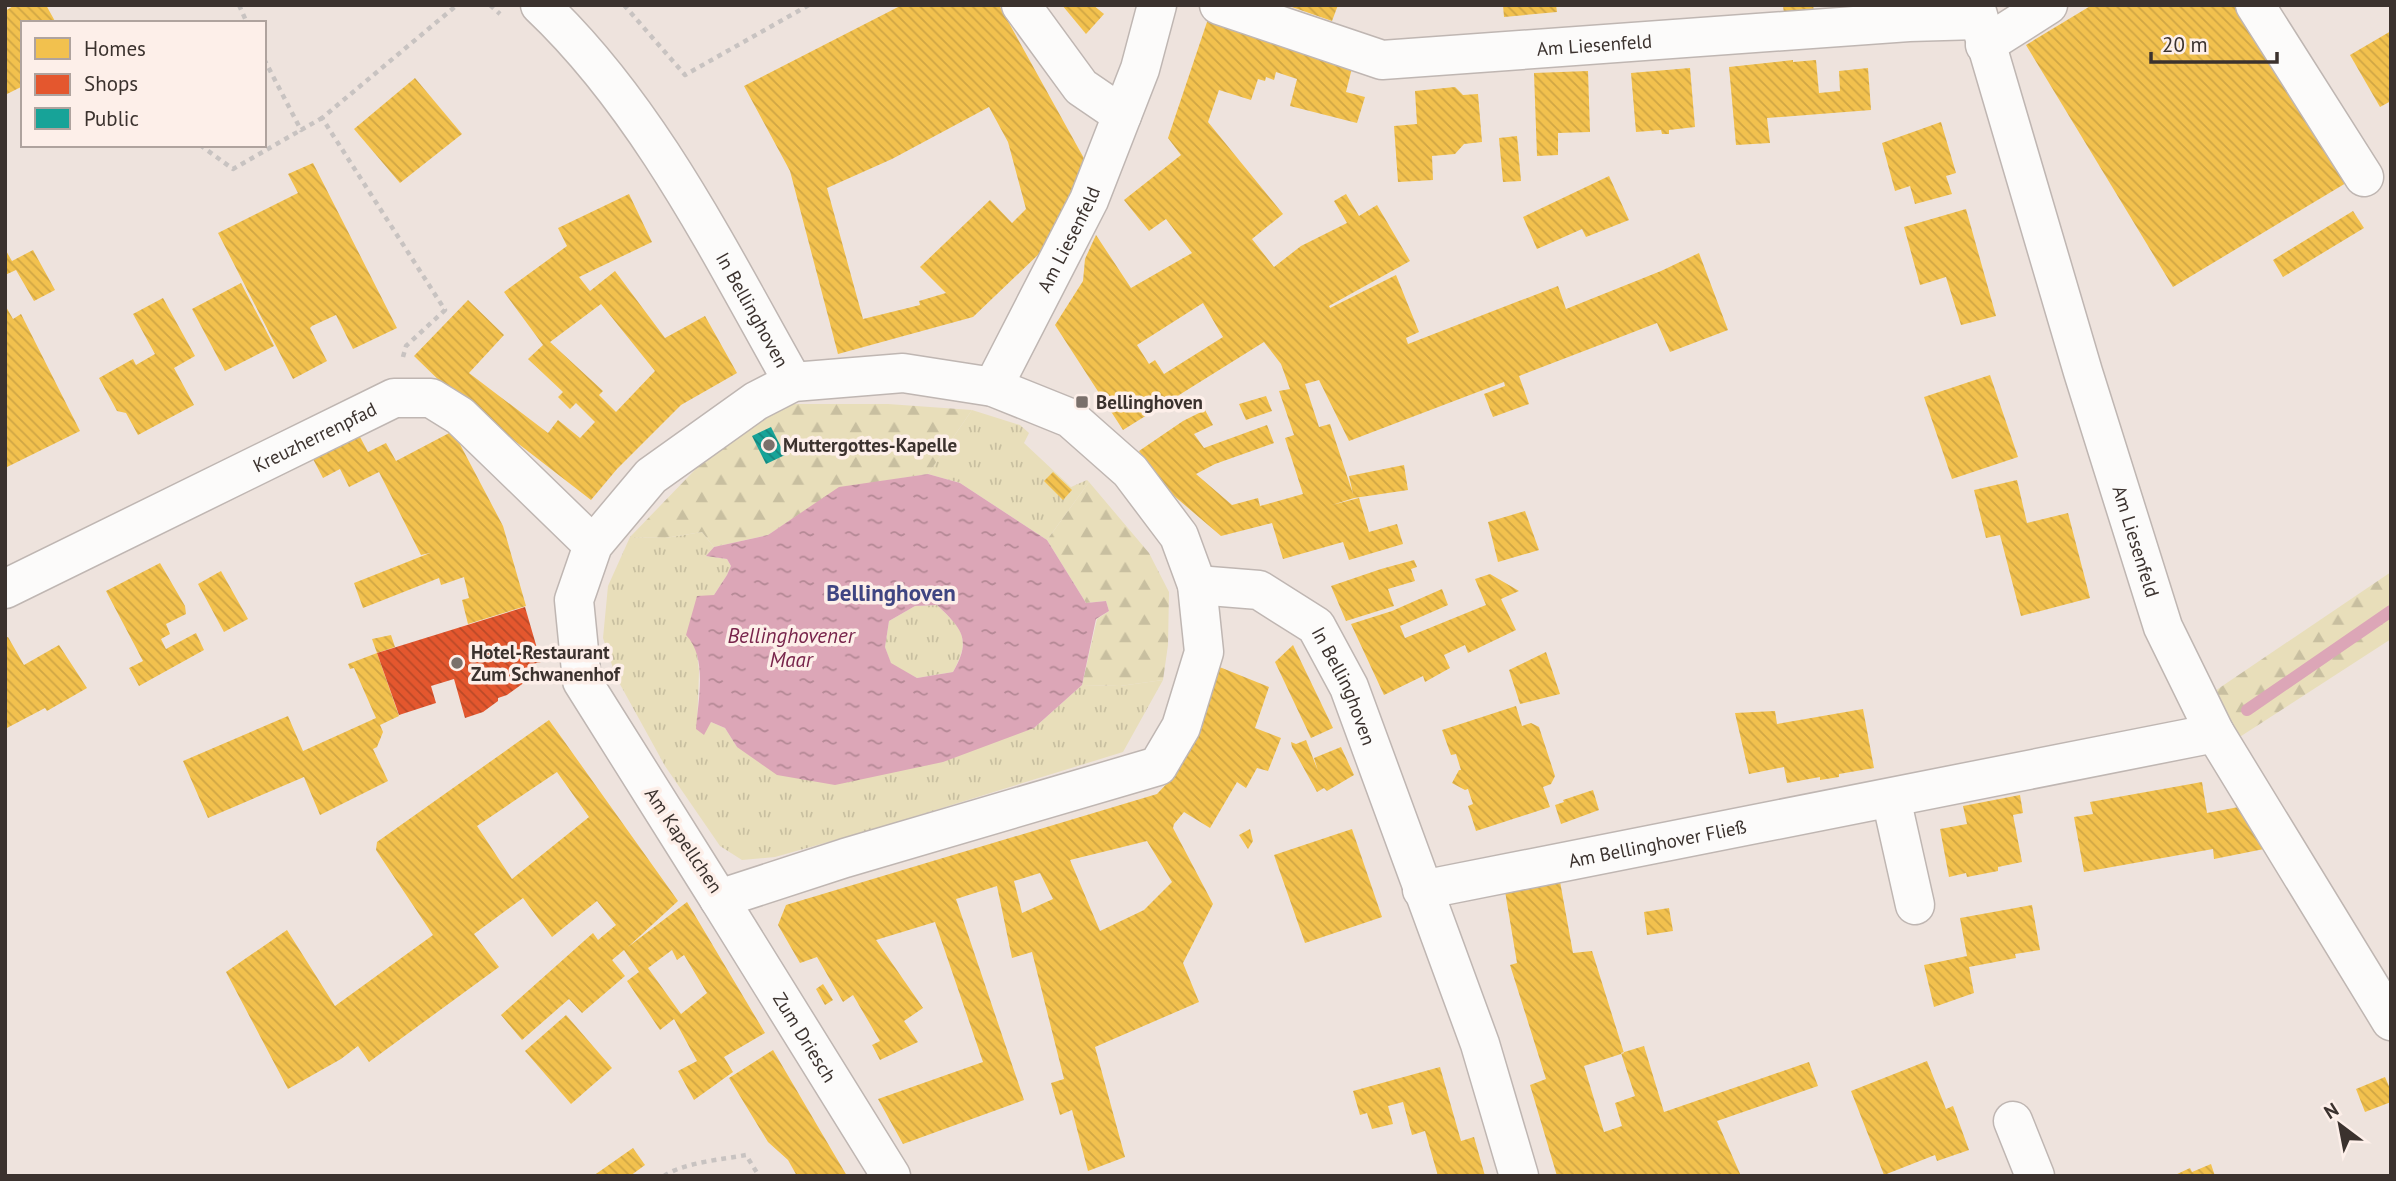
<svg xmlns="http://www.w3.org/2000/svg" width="2396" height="1181" font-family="'PT Sans',sans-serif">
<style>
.grass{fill:url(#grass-tufts)}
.forest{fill:url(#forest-firs)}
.water{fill:url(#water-ripples);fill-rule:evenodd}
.homes{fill:url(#homes-back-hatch);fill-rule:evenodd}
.shops{fill:url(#shops-back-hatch)}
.public{fill:url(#public-back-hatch)}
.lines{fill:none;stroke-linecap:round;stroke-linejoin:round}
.stream{stroke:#dca6b7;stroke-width:12}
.minor-casing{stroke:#bfb6b2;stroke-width:41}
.path{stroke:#c8c3c1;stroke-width:4.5;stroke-dasharray:5 5;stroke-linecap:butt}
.minor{stroke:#fcfbfa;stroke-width:38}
.poi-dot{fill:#7a706b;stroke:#fdefe9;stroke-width:2.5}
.labels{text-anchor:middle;stroke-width:7;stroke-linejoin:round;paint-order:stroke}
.street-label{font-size:19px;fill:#3b322e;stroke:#fdefe9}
.poi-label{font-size:19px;font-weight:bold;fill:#3b322e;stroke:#fdefe9;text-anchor:start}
.water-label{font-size:21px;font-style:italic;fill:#78244b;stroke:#fdefe9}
.quarter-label{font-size:23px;font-weight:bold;fill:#3f4582;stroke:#fdefe9}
</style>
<defs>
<pattern id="grass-tufts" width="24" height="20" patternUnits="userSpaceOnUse" patternTransform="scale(1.75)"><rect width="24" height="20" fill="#e8deba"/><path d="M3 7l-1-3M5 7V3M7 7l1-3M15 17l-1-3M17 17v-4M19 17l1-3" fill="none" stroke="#c8bfa0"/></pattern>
<pattern id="forest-firs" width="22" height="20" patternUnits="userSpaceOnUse" patternTransform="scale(1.75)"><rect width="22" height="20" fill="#e8deba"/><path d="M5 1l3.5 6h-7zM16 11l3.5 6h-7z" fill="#c8bfa0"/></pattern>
<pattern id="water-ripples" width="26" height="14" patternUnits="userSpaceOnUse" patternTransform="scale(1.75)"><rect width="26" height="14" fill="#dca6b7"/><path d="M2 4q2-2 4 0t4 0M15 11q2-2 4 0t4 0" fill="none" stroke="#b48895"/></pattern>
<pattern id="homes-back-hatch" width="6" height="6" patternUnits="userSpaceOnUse" patternTransform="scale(1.75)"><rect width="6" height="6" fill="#f2c14e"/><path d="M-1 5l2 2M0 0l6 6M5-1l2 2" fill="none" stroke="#d0a644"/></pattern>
<pattern id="shops-back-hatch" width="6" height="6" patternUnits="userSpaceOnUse" patternTransform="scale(1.75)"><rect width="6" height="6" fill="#e4572e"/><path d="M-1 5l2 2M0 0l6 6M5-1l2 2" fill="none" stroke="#ba4928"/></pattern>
<pattern id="public-back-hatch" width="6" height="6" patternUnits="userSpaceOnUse" patternTransform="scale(1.75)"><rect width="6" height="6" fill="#17a398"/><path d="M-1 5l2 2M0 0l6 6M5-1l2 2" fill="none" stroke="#16857c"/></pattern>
</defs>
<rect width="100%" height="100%" fill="#eee3dd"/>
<!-- grass -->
<g class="grass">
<path d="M972,410L1020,425L1029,433L1024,443L1071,487L1087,480L1089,482L1047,540L960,483L928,474Z"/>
<path d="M702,532L714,547L706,556L727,559L731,566L727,575L714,595L696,645L699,671L697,729L711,722L725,728L737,747L1034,728L1082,685L1120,686L1163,680L1123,752L871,830L775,857L742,860L720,846L665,766L616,677L603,638L608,586L630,537L665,538Z"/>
<path d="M937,605C962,629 972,638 953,672L917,678L891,664L885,647L889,621L915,606Z"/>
</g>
<!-- forest -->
<g class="forest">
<path d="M794,404H888L972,410L928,474L839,488L768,535L714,547L702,532L665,538L630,537L717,447L758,416Z"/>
<path d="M1089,482L1149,553L1169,592L1168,645L1163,680L1120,686L1082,685L1097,619L1109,611L1106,601L1086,603L1047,540Z"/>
<path d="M2391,572V639L2235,740L2209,695Z"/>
</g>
<!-- water -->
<path class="water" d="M928,474L960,483L1047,540L1086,603L1106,601L1109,611L1096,619L1082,685L1034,728L943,762L835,785L777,775L737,747L725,728L711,722L704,735L696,729C698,700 708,658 686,635L697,596L714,595L727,575L731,566L727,559L706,556L714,547L768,535L839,487ZM937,605C962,629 972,639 953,672L917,678L891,663L885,647L889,621L915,606Z"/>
<!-- homes -->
<g class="homes">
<path d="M15,5H46L56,23H23V86L5,95V11Z"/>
<path d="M902,5H999L1086,162L1040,253L973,317L838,354L790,171L744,86ZM989,107L1008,142L1026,209L1012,223L990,200L920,267L946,293L919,301L920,305L863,319L827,188L892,159Z"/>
<path d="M1062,5H1093L1104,14L1086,34Z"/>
<path d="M1286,5H1338L1332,21Z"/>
<path d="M1503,5H1556L1557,12L1504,17Z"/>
<path d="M1783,5H1813L1814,11L1784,14Z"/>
<path d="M2092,5H2238L2346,183L2173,287L2026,45Z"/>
<path d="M1208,19L1352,68L1346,92L1365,97L1357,123L1290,106L1297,79L1276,72L1274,80L1266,77L1265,81L1258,79L1251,100L1219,90L1208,122L1283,214L1252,239L1274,267L1301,246L1347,223L1334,201L1346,194L1359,216L1377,205L1410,261L1329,306L1330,308L1396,275L1419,332L1406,338L1408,344L1558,286L1566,309L1661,271L1699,253L1728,330L1670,352L1657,323L1519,376L1529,404L1493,417L1484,394L1505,386L1504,382L1349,441L1319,380L1305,384L1319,427L1330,424L1353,494L1349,476L1404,465L1408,490L1354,498L1332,505L1359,498L1369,532L1397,524L1403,544L1349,560L1343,542L1283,559L1272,523L1221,536L1166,489L1139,451L1183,421L1205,410L1213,425L1194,434L1204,448L1267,425L1274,443L1215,464L1196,474L1232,505L1258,498L1260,506L1303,494L1285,438L1294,435L1279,391L1290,389L1281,364L1264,342L1123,430L1055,325L1083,281L1085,259L1096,235L1131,288L1192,253L1166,219L1149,231L1124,200L1181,155L1168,138ZM1203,303L1223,337L1164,374L1155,360L1149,364L1137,345Z"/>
<path d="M2391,31V101L2380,107L2350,55Z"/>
<path d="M1793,60V62L1816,60L1819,93L1840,91L1839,71L1868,68L1871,110L1767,118L1770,143L1736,145L1729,67Z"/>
<path d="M1690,68L1695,127L1669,130V134H1662L1661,130L1636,132L1631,73Z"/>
<path d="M1588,71L1590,132L1558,133V155L1537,156L1534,73Z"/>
<path d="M415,78L462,134L400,183L354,129Z"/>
<path d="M1455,87L1463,95L1478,94L1482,142L1464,144L1455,154L1432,156L1433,180L1398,182L1394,126L1417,124L1415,91Z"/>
<path d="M1941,122L1956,173L1946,176L1952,194L1915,204L1910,186L1895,191L1882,143Z"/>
<path d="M1517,136L1521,181L1503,182L1499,138Z"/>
<path d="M313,163L397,328L353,349L336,315L312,326L310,328L327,361L293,379L218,233L298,193L288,174Z"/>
<path d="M1609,176L1629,220L1586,237L1582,229L1537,249L1523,217Z"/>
<path d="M629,194L652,242L579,277L590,291L615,271L665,338L705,316L737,373L681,405L617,469L591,500L450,391L414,356L468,300L504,335L469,373L548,433L558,420L580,438L595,422L576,403L570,409L558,397L563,392L528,359L543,345L504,292L567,246L558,228ZM601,304L655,371L616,412L599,395L603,391L550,342Z"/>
<path d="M1966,209L1996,316L1961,325L1946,277L1920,285L1904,227Z"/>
<path d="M2353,211L2364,228L2283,277L2273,260Z"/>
<path d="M5,249L12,261L33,250L55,290L34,301L16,270L5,275Z"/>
<path d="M241,283L274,346L225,371L192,309Z"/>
<path d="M163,298L195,356L174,368L194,405L138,435L126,413L117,411L99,378L133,359L136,365L155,354L133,314Z"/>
<path d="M5,305L13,319L21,314L80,431L5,468Z"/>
<path d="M1990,375L2018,457L1952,479L1924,397Z"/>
<path d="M1266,396L1272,411L1246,420L1239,404Z"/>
<path d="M453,431L503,526L526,606L468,624L462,600L469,598L464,577L441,585L439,578L363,608L354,583L430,553L421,555L379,472L349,487L340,469L323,478L313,459L359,435L368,452L386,443L396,461Z"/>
<path d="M1053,472L1072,490L1063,500L1044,481Z"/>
<path d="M2017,480L2027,523L2068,513L2090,598L2021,616L2000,535L1986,538L1974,490Z"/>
<path d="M1525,511L1539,550L1498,562L1488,522Z"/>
<path d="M1414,560L1417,567L1411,569L1415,581L1388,589L1394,606L1346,621L1331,586L1381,569Z"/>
<path d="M160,563L185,606L186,614L166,624L170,634L161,639L166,649L196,633L204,650L139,686L129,668L143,661L106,591Z"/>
<path d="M221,571L248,619L224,632L198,584Z"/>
<path d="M1490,574L1519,591L1501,599L1516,630L1468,653L1465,645L1444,655L1450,668L1425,682L1423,676L1384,695L1351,624L1392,611L1442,589L1448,605L1400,626L1405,638L1486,605L1475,579Z"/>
<path d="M391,635L395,647L377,653L372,639Z"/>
<path d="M8,637L24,665L59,645L87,688L47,711L45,708L5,729V638Z"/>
<path d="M1293,645L1333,728L1311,738L1275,662Z"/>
<path d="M1546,652L1560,694L1520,704L1509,670Z"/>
<path d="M377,653L399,716L380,725L383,732L377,747L373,749L388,781L320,815L304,777L208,818L183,761L288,716L303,751L376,718L354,668L350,669L348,664Z"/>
<path d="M1217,666L1269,687L1255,728L1281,738L1268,771L1257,768L1246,788L1237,782L1210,828L1184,812L1174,824L1173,828L1213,904L1183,963L1199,1002L1095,1047L1125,1157L1088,1171L1072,1110L1060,1115L1051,1083L1064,1079L1032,952L1012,958L997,886L956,899L1024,1100L903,1144L878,1099L983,1062L935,922L876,940L923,1008L904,1021L918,1042L880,1060L872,1045L880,1041L853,995L843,1002L817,957L800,963L778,925L786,905L1157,794L1175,775ZM1147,841L1172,882L1144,910L1100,931L1070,860ZM1040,873L1053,899L1022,913L1014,881Z"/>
<path d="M1516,706L1522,726L1531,723L1539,727L1555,776L1551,784L1543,787L1550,807L1476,831L1468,806L1473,804L1468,789L1465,790L1452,783L1459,770H1461L1456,754L1451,755L1442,730Z"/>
<path d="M1863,709L1874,768L1839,774V777L1820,780V777L1787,783L1784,767L1749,774L1735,713L1775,711L1777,724Z"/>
<path d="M549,720L678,901L628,947L687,902L765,1033L724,1057L733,1072L694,1100L678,1071L697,1061L674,1019L660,1030L627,981L639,972L624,950L612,960L625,976L582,1013L569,999L522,1040L501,1015L593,933L598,940L616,925L597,901L552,937L523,898L474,934L499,967L369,1062L358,1046L341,1059L288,1089L226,972L287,930L335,1006L433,935L376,850L377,842ZM557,772L589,817L512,879L477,826ZM672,950L677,960L684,955L707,993L681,1014L648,968Z"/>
<path d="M1306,740L1318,771L1314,758L1341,747L1354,775L1327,791L1324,788L1317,792L1292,747L1291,742L1296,744Z"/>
<path d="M2202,782L2207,813L2244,806L2269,848L2214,859L2213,849L2084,872L2074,817L2093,814L2090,802Z"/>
<path d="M1593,790L1599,810L1561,824L1555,805L1564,802L1563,800Z"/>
<path d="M2020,795L2023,813L2013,815L2022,862L1998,867V871L1967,877L1966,873L1949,877L1940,829L1967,824L1963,806Z"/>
<path d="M1250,829L1253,841L1248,849L1239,835Z"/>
<path d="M1352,829L1382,917L1305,943L1274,855Z"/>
<path d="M1559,876L1573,953L1592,951L1624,1053L1584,1066L1604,1132L1622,1126L1615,1103L1635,1096L1621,1053L1644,1046L1664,1112L1809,1062L1818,1086L1717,1121L1741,1176H1557L1530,1085L1546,1079L1510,965L1517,963L1504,885Z"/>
<path d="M2032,905L2040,950L2015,954L2016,958L1969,967L1974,993L1934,1007L1924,965L1967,956L1960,918Z"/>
<path d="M1669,908L1673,931L1647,935L1644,912Z"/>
<path d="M823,984L833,1000L825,1005L816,989Z"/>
<path d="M566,1015L612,1068L571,1104L525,1051Z"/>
<path d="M773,1050L824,1137L847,1176H797L788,1160L768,1142L729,1078Z"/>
<path d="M1927,1061L1946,1109L1953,1106L1969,1150L1937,1161L1935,1155L1884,1175L1851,1091Z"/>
<path d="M1440,1067L1461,1141L1474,1137L1485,1176H1438L1425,1131L1412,1135L1403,1102L1388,1106L1393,1124L1372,1129L1367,1113L1360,1115L1353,1091Z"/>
<path d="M2385,1077L2391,1091V1102L2365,1112L2356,1089Z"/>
<path d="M633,1148L645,1165L630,1176H593Z"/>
<path d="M2211,1164L2215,1176H2173L2190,1168L2192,1172Z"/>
</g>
<!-- shops -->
<path class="shops" d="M525,607L541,662L528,665L532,677L507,695L498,698V701L483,712L465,718L454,679L431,686L436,703L399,715L377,653Z"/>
<!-- public -->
<path class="public" d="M771,427L785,455L766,464L752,436Z"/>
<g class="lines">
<!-- stream -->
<path class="stream" d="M2247,710L2391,611"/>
<defs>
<g id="minor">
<path id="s1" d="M540,5C649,108 720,253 793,382"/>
<path d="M1021,5L1081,87L1122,115"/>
<path id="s2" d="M1219,5L1382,60L1909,22L1978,20"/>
<path id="s3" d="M1975,5L2083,372L2163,627L2215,733L2391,1021"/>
<path d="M2255,5L2364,177"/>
<path d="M1985,45L2048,5"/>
<path d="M903,373L993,387L1070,418L1130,471L1179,536L1197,585L1204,652L1181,727L1158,766L845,858L719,899L582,681L574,600L593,545L651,476L756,401L793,382Z"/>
<path id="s4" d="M993,387L1089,200L1140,69L1157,5"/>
<path id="s5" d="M1197,585L1259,590L1316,626L1349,687L1480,1044L1519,1176"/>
<path id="s6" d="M5,589L394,398H431L460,416L593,545"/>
<path d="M1891,798L1915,905"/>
<path id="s7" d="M1422,890L2215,733"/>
<path id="s8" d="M719,899L891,1176"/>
<path d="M2013,1121L2035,1176"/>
</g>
</defs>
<!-- minor casing -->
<use href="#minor" class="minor-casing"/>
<!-- path -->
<g class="path">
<path d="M239,5L247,23"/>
<path d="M490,5L500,14"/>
<path d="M624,5L685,75L809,5"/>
<path d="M264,59L301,130L322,118"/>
<path d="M200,145L233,169L301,130"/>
<path d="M403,357L406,346L445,310L322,118L457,5"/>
<path d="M664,1176C682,1163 724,1159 746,1155L759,1176"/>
</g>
<!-- minor -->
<use href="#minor" class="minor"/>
</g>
<!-- markers -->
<g class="poi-dot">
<rect x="1075" y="395" width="14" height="14" rx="3.5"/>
<circle cx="769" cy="445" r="7"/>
<circle cx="457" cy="663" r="7"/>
</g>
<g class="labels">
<!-- street labels -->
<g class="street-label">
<text dy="7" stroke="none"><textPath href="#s2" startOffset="385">Am Liesenfeld</textPath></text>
<text dy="7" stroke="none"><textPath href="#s4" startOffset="166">Am Liesenfeld</textPath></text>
<text dy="7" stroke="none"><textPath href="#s1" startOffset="373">In Bellinghoven</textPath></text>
<text dy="7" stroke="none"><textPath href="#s6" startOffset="345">Kreuzherrenpfad</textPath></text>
<text dy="7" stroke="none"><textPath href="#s3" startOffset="560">Am Liesenfeld</textPath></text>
<text dy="7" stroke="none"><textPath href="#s5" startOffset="196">In Bellinghoven</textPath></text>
<text transform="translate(684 840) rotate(56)" y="7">Am Kapellchen</text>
<text dy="7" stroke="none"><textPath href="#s7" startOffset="240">Am Bellinghover Fließ</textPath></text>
<text dy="7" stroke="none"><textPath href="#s8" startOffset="163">Zum Driesch</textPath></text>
</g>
<!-- poi labels -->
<g class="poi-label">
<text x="1096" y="409">Bellinghoven</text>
<text x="783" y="452">Muttergottes-Kapelle</text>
<text x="471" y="659">Hotel-Restaurant<tspan x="471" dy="22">Zum Schwanenhof</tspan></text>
</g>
<!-- water labels -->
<g class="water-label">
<text x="791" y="643">Bellinghovener<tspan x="791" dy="24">Maar</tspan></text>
</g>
<!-- quarter labels -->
<g class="quarter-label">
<text x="891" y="601">Bellinghoven</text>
</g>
</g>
<!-- border -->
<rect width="2396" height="1181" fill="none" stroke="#3b322e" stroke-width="14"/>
<!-- legend -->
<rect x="21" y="21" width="245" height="126" fill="#fdefe9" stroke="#afa39e" stroke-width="2"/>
<rect x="35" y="38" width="35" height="21" fill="#f2c14e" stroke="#afa39e" stroke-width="2"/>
<text x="84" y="56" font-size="21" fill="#3b322e">Homes</text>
<rect x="35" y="74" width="35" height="21" fill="#e4572e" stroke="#afa39e" stroke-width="2"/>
<text x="84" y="91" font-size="21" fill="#3b322e">Shops</text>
<rect x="35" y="108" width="35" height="21" fill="#17a398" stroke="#afa39e" stroke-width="2"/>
<text x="84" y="126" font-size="21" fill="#3b322e">Public</text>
<!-- north arrow -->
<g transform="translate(2340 1125) rotate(328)" stroke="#fdefe9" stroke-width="5" paint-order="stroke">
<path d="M0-5L12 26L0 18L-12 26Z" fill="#3b322e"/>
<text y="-10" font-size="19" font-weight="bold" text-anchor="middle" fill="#3b322e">N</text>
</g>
<!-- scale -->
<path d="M2151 52v10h126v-10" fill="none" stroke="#3b322e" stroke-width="3.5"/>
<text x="2162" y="52" font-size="21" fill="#3b322e" stroke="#fdefe9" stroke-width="5" paint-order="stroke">20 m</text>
</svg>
